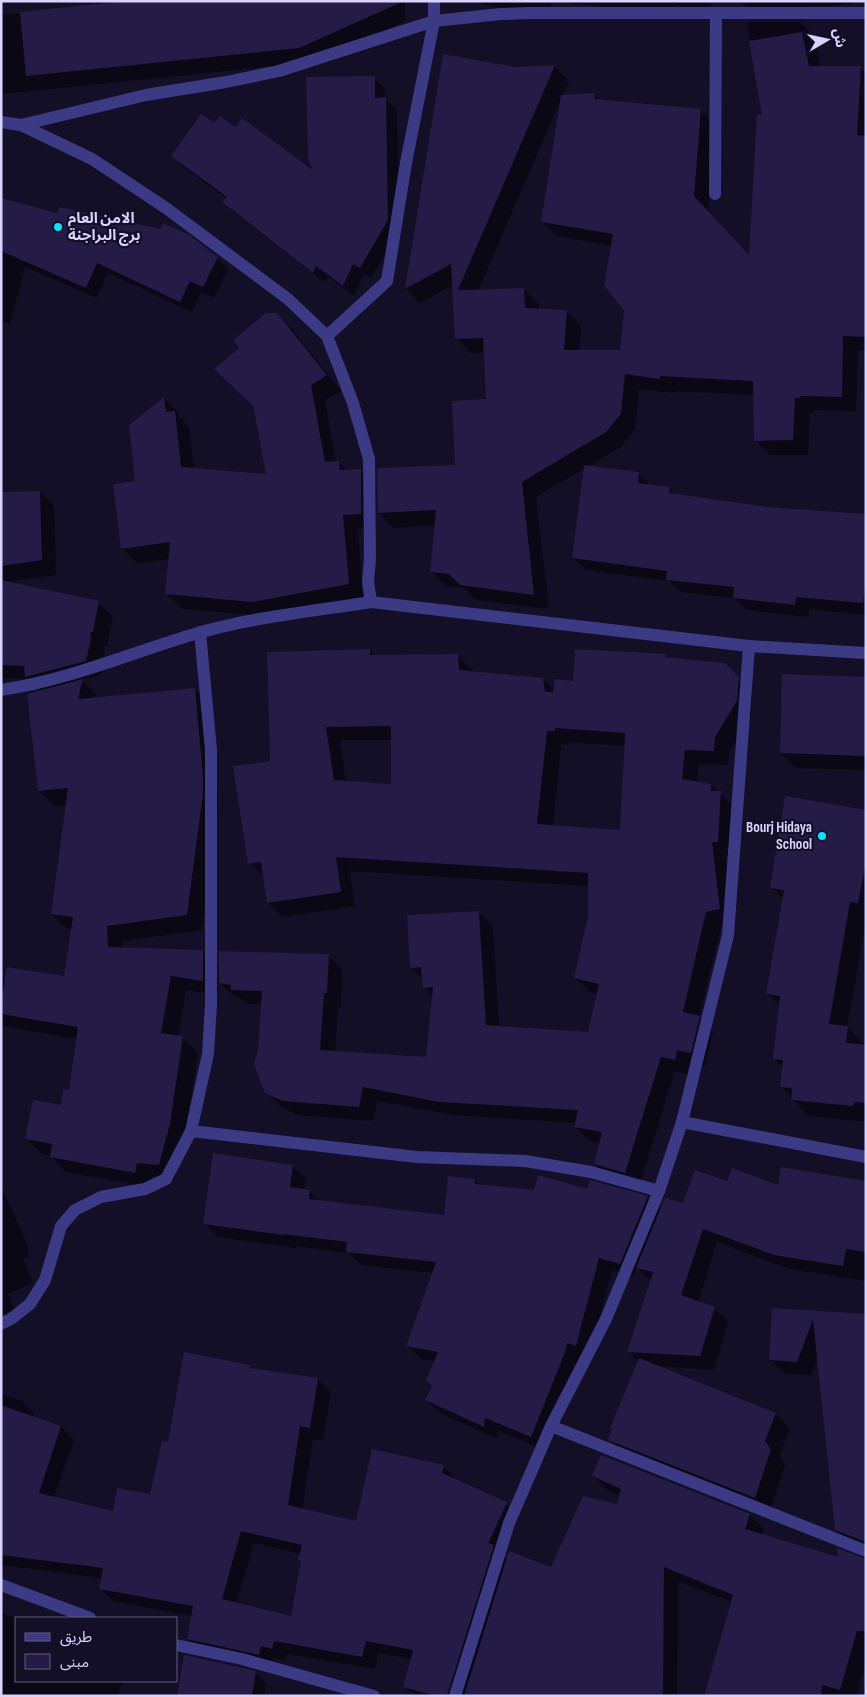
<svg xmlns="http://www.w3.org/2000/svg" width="867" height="1697" font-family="'Sofia Sans Condensed','Noto Sans Arabic',sans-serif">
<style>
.shadow{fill:#0007;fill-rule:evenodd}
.building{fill:#241b47;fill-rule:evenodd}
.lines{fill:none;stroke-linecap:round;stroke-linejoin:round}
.minor{stroke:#3d3a85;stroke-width:12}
.tertiary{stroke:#3d3a85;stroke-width:12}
.poi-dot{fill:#00e5ff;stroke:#130f26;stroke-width:2}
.labels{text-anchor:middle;stroke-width:4.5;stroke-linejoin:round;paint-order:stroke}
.poi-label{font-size:15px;font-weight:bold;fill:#d9d4ff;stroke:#130f26;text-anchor:start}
</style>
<rect width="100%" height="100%" fill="#130f26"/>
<!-- shadow -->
<g class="shadow">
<path d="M138,1H405V21L314,62L1,94V15Z"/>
<path d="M479,1H712L710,14L676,5L675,15L552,1L551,13L483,5Z"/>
<path d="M743,1H866V2L831,6H809L811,19H758L743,4Z"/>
<path d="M747,22H800L815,37L820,67L860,68L866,73V350H858L856,411L814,410V412H810L808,455H770L755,440L754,395L675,391L674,393L639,389L635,429L621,447L587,467L638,473L651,486L669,488L677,496L767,508L866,515V615L809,609L808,617L747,610L735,598L681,592L670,581L586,570L573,558L585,468L536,497L549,609L476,600L464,588L446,586L431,571L436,525L394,528L379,513L456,466L487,400L485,353H471L457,339L453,285L420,303L406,289L444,56L515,68L554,66L569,81L562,97L594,94L601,101L701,110L715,125L708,212L750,257L764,116ZM560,101L542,221L557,236L612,246L626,310L621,351H579L581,326L566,311L539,310V304L524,289L478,291Z"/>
<path d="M374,78L385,89L386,99L397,110L399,232L371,278L364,274L354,296L328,276L324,282L235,213L224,202L227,199L184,167L173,156L214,125L236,129L316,174Z"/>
<path d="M1,200L217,258L228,269L214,298L201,292L192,312L108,273L97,298L25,267L10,324L1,321Z"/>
<path d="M276,314L292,329L341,391L325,400L336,463H339L347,471L360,470L375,485L376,528L358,529L363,599L268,616L182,609L167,594L169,559L137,563L122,549L137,482L164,398L178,413L179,417L189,427L194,470L267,476Z"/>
<path d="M40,492L54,506L56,575L5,582L98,602L113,617L107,646H104L105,654L101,675L82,680L97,695V698L194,689L210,705L218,793V809L202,930L122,941V949L202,951L218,967V995L186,990L178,1037L183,1038L198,1053L184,1140L174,1180L152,1177L150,1187L66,1172L51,1156L42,1154L27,1139L62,1106L70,1092L77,1039L2,1026L1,1032V979L65,978L72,929H67L52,914L67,805L55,806L39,791L41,691L29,679L1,678V493Z"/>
<path d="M369,650L375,656H458L472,670V672L543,679L555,691L574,682L665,656L668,658L725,664L752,693L751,716L729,752L728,765L699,764L697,783L711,785L734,807L732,856H726L734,923L721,926L699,1018L713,1032L705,1067L691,1063L689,1074L675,1071L639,1186L610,1178L595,1164L601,1143L590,1141L575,1127L576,1123L454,1115L377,1101L373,1121L298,1115L281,1107L266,1092L259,1051L262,1004H247L241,998L235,997L220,983L328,955L342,970L341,1007L338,1006L335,1052L428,1058L433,997L424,987L423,979L411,967L479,912L493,927L499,1027L589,1033L598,994L590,992L575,977L589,916V886L350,871L355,906L282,917L268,903L264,877L249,863L271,762ZM340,740H392L393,785L346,783ZM569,742L626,746L621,831L553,827L561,744L569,745Z"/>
<path d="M866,678V770L796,768L781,753Z"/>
<path d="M866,811V922L847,1027L863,1044V1046H866V1122L808,1116L782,1087L784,1068L774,1059L780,1006L767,993L783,899L771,887Z"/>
<path d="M292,1166L306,1179L304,1190L310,1191L320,1202L445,1217L475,1180L481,1186L535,1191L588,1190L647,1197L661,1211L683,1205L728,1183L779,1187L866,1182V1281L790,1269L717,1242L698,1302L714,1308L728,1322L714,1370L658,1366L776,1414L790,1429L779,1456L785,1465L770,1512L624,1454L609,1439L638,1362L628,1351L651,1281L637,1267L633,1276L612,1270L589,1359L544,1450L498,1430L497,1439L440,1413L426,1400L433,1386L435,1361L421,1359L408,1346L434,1273L361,1265L349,1253L296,1246V1248L218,1237L205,1224Z"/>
<path d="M1,1186L28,1246V1257L23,1259L33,1283L8,1294L14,1310L1,1315Z"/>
<path d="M773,1310L866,1315V1550L851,1544L836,1529L818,1357L811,1375L785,1374L771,1360Z"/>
<path d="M250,1366L253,1370L318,1379L331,1392L323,1440L313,1439L302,1510L357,1522L443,1466L456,1479L506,1504L519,1516L501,1554L507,1560L552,1568L617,1505L620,1496L607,1490L593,1476L749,1515L764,1529L762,1536L839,1559L866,1560V1663L856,1696H705L732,1602L678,1581L677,1696H414L404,1686L412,1659L378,1653L375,1669L287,1654L285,1661L273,1658L272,1668L201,1652L188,1639L192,1616L113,1601L100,1588L102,1578L1,1565V1394L21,1400L34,1413L33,1417L61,1427L74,1440L54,1498L114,1512L151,1496L169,1444ZM503,1507H506L486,1549L484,1548ZM254,1543L301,1554L300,1560L302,1562L292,1618L236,1604Z"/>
<path d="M1,1613L17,1618L16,1681H123L117,1696H1Z"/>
<path d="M255,1672L266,1684L264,1696H178Z"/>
</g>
<!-- building -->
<g class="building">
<path d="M126,1H404L299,48L26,76L20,12Z"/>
<path d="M802,32L809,66H861L857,135L866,136V337L843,336L842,397L800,396V398H795L793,440L754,441L753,381L660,376V379L625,374L621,414L606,432L522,482L534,595L460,585L449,574L430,572L436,510L378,513L377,468L455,465L452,401L486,399L483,338L455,339L451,264L405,289L443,54L515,67L555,65L458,290L524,288L525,308L567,310L564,350H620L624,311L604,285L613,234L541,222L561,95L594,93L595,99L701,109L694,196L749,255L757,114L762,115L749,41Z"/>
<path d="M375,76V98L386,97L388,220L360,268L353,264L343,286L316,266L313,273L222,202L227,197L171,156L201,114L214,123L220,116L235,127L242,118L313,170L308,159L306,77Z"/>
<path d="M1,198L57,213L59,207L160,229L163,223L189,235L218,257L203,287L190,281L180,302L97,263L86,288L1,251Z"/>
<path d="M266,313H277L327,375L311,385L325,462L339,461L340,470L361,469V514L343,515L349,584L252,602L165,594L170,542L121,549L113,484L135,481L129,425L164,397L166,412L175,411L181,467L266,474L253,406L214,369L239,348L233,340Z"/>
<path d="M584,465L639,472L638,483L670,487L669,493L767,507L866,514V578L863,603L796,597L795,605L733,598L734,587L666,580L667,571L572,558Z"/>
<path d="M40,491L42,560L1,566V492Z"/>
<path d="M1,580L99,601L93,632H90L91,639L86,661L25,677L24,666L1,665Z"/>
<path d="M370,649V655L458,654L459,670L543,678L545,692H553L555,679L573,681L575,649L666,654L665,657L725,663L739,677L737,701L715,737L714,751L685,750L682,779L711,784V791H721L718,842H712L720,909L706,912L683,1012L700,1016L691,1053L677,1050L675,1060L661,1057L625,1173L594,1164L602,1132L574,1127L578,1110L439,1102L363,1087L359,1107L283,1101L265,1093L254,1064L258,1050L262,991L231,990V985L219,983V951L329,954L327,993H324L320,1050L426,1057L433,987L423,988L421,967L410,968L407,915L479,911L486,1025L588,1032L599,984L574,978L588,916V873L336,857L341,892L267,903L261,862L248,864L233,766L270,761L267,652ZM391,726V784L334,780L326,727ZM555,728L625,733L620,830L537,824L547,731H555Z"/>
<path d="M782,674L866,677V756L780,753Z"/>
<path d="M83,679L78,699L195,688L203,776V793L187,915L107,926L108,947L203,950V981L171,976L161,1033L183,1036L170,1124L159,1165L137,1163L135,1173L50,1157L52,1144L25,1139L33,1100L61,1105L63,1089L69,1090L78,1027L1,1014V1002L7,967L64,976L73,917L51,914L68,788L38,791L27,694Z"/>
<path d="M785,796L866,810V862L858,903L850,902L829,1024L848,1026L846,1043L866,1045V1103L855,1102L853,1106L791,1100L792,1088L780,1087L783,1060L773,1059L780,996L766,994L784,890L770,888Z"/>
<path d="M213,1153L293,1165L290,1187L310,1190L309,1199L444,1215L448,1176L475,1179V1184L534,1190L538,1175L587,1189L590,1180L648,1196L620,1264L599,1258L576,1346L567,1343L565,1352L531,1437L485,1418L484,1427L425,1400L432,1386L426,1380L438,1352L406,1346L436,1262L346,1252L347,1242L283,1234V1235L203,1224Z"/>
<path d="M781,1167L866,1181V1252L846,1249L843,1266L774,1255L703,1229L681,1295L715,1307L700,1356L627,1352L653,1272L636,1268L665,1198L683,1203L695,1170L727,1181L732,1168L778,1185Z"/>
<path d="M772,1308L866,1314V1542L835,1530L813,1319L797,1362L769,1360Z"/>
<path d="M184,1352L250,1365V1368L318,1378L310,1428L300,1426L288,1505L356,1521L372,1449L444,1465L442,1473L507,1502L488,1543L494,1545L447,1696H436L403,1687L413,1650L366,1641L362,1657L274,1641L272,1649L261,1646L259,1655L187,1639L193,1606L99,1589L103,1568L1,1555V1405L61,1426L39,1493L113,1511L117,1488L150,1494L162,1441L168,1442ZM241,1531L302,1545L298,1560L301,1561L291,1616L222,1599Z"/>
<path d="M639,1358L776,1413L765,1441L771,1449L755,1498L608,1440L612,1429L610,1428Z"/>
<path d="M601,1455L750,1514L745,1529L838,1557L837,1548L866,1559V1631H857L840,1690L822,1685L821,1696H704L733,1595L664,1567L663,1696H464L509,1551L551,1567L583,1496L617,1504L621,1489L592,1476Z"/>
<path d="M184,1655L256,1671L252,1696H177Z"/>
</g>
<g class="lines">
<!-- minor -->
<g class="minor">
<path d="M21,125L146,95L226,82L279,71L434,21L501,14L528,13H866"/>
<path d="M715,194L716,13"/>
<path d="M327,336L387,281L406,163L434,21V1"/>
<path d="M200,632L211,750V1004L208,1054L191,1131L417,1157L525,1161L591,1172L659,1191"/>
<path d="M1,690C69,680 133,652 198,633C253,617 314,611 371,602"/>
<path d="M682,1122L866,1157"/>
<path d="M1,1324L11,1319L30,1304L45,1280L61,1226L75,1210L101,1197L145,1189L166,1179L191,1131"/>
<path d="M551,1426L866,1551"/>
<path d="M1,1585L90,1618"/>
<path d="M176,1645L242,1659L374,1696"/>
<path d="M455,1696L509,1523L551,1426L606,1319L659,1191L682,1122L728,935L749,646"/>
</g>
<!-- tertiary -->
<path class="tertiary" d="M1,122L21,125L92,159L166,208L288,299L327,336L353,403L369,459L370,559L368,582L371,602L749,646L866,653"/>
</g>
<!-- markers -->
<g class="poi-dot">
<circle cx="58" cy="227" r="5"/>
<circle cx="822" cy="836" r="5"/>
</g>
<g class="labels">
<!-- poi labels -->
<g class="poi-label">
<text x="68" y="223">الامن العام<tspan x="68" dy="17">برج البراجنة</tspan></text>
<text x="812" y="832" text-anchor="end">Bourj Hidaya<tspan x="812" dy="17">School</tspan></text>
</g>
</g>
<!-- border -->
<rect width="867" height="1697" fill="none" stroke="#d9d4ff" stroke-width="5"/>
<!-- legend -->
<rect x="15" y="1617" width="162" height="65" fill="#130f26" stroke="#625e7d"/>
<rect x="25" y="1633" width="25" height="8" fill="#3d3a85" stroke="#625e7d"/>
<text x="60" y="1642" font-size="15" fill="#d9d4ff">طريق</text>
<rect x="25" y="1654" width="25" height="15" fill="#241b47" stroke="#625e7d"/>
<text x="60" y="1667" font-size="15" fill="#d9d4ff">مبنى</text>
<!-- north arrow -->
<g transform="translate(827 40) rotate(81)" stroke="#130f26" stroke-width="4" paint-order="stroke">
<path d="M0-4L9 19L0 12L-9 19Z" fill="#d9d4ff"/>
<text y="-8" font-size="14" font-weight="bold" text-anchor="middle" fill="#d9d4ff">ش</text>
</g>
</svg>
